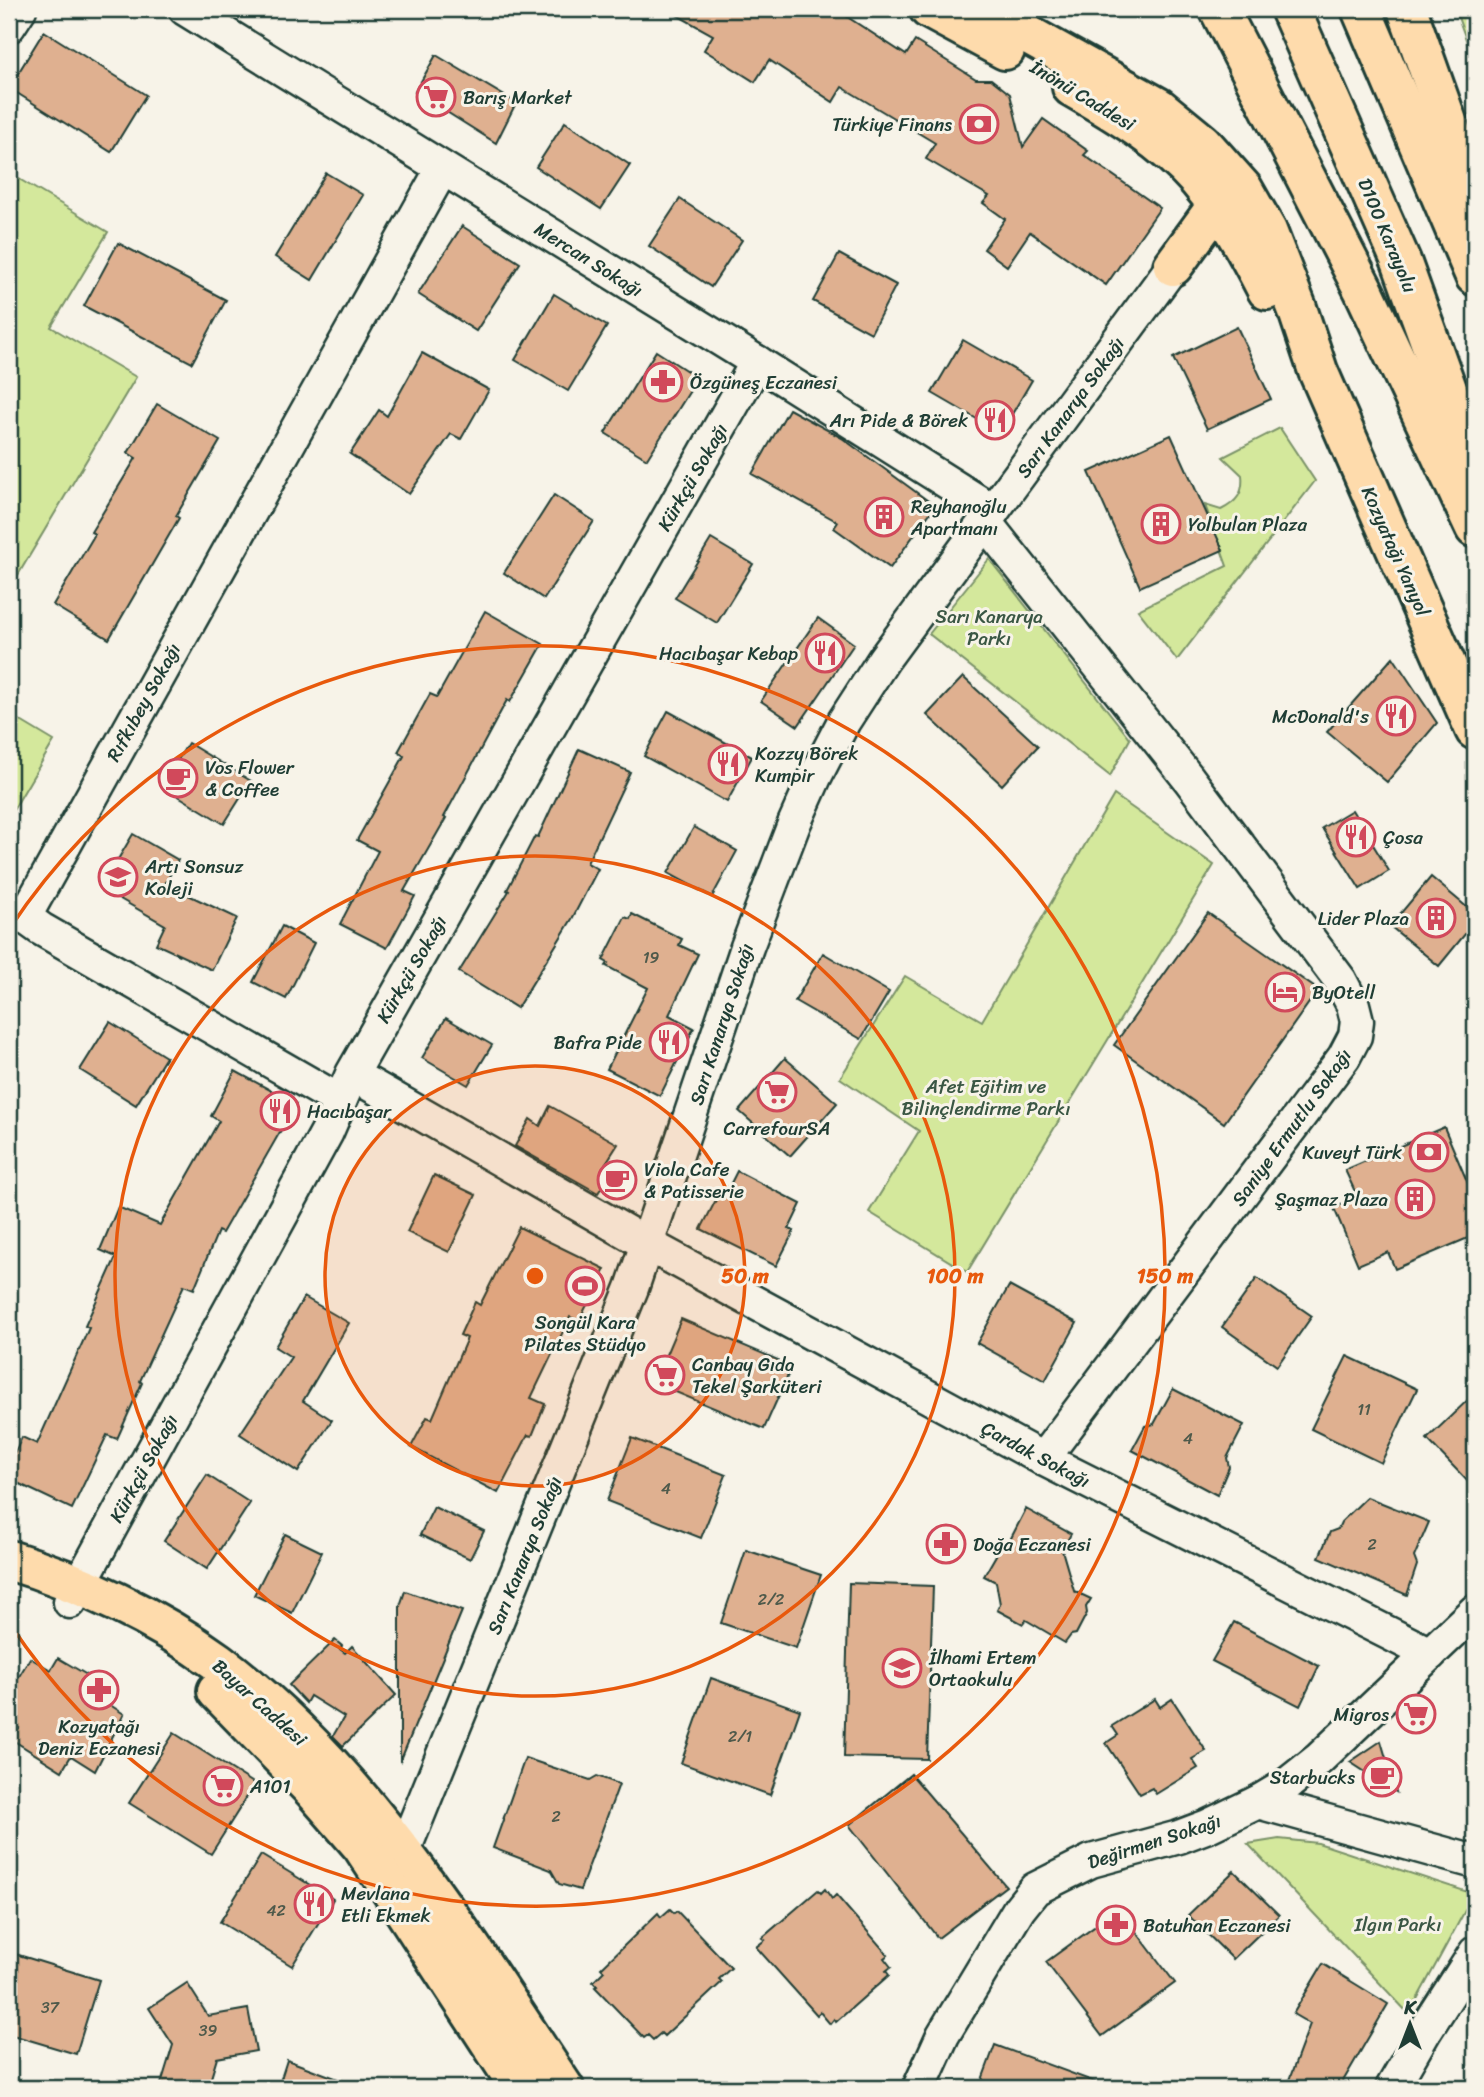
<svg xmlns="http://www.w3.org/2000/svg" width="1484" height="2097" font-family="Sriracha,sans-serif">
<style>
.green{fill:#d4e89c;stroke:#7a9268;stroke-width:2}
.building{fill:#dfb090;stroke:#1f3d34;stroke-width:2}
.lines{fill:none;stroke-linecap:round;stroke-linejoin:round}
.minor-casing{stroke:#1f3d34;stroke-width:37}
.major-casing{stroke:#1f3d34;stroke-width:44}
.highway-casing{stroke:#1f3d34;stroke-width:44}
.minor{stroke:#f7f3e8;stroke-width:32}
.major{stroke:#fedbac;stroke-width:38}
.highway{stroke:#fedbac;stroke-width:38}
.ring{fill:none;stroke:#e8590c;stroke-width:3.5}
.labels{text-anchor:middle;stroke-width:6;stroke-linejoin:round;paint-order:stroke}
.number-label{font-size:16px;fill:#4f5a4b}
.street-label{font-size:19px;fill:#1f3d34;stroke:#f7f3e8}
.poi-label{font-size:19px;fill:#1f3d34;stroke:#f7f3e8;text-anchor:start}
.park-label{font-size:19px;fill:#3a5744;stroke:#f7f3e8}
.centre{fill:#e8590c;stroke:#f7f3e8;stroke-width:3.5}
.ring-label{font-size:21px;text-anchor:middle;font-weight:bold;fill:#e8590c;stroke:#f7f3e8;stroke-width:6;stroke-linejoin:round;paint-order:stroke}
</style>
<rect width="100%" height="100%" fill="#f7f3e8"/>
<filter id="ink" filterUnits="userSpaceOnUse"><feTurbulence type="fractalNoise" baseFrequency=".0143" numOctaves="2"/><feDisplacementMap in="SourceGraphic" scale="14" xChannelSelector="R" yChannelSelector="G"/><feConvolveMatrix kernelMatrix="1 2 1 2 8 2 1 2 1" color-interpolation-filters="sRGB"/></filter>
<g filter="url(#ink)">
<!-- green -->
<g class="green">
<path d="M1455,9H1475V64Z"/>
<path d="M9,173L108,232L51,327L136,377L9,590Z"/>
<path d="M1280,428L1315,481L1177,660L1138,610L1227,566L1205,505L1221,510C1237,502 1244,493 1242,475L1223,457Z"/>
<path d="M989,559L1130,739L1110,776L929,634Z"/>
<path d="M9,714L54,741L9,817Z"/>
<path d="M1114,795L1214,865L967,1272L869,1212L919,1131L840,1078L905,976L982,1021Z"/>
<path d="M1279,1839L1318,1843L1474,1894L1409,2014L1248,1844Z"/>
</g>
<!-- building -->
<g class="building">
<path d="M666,9H835L906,55L915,41L976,79H991L1010,94L1023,147L1043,119L1088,151L1084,155L1160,208L1106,285L1030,232L1007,266L984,249L1005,219L983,203L989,196L926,159L935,143L842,87L833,102L769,60L755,82L704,50L713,35Z"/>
<path d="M44,31L146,95L111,152L9,88Z"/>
<path d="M436,55L516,103L496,143L415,92Z"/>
<path d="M565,122L630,165L601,209L536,167Z"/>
<path d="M326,173L363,195L312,280L275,257Z"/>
<path d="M680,199L742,240L711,287L649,246Z"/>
<path d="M462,226L520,263L476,331L418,294Z"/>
<path d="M118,243L226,300L192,363L84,306Z"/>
<path d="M839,254L896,285L871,333L813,301Z"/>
<path d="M554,294L607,326L568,391L515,360Z"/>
<path d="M1237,327L1271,399L1207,429L1173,358Z"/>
<path d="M963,340L1032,380L1001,433L932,393Z"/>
<path d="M656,351L698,378L647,459L605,433Z"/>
<path d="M422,353L489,390L461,439L451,434L409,494L350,454L379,410L387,416Z"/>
<path d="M157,404L220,441L176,516L179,518L109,639L53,605L95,534L91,532L136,458L128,453Z"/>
<path d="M789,409L842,438L935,506L890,568L834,528L838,522L752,474Z"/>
<path d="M1171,435L1223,550L1140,587L1089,472Z"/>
<path d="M554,495L594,521L544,599L504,573Z"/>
<path d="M711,539L753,564L717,623L675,598Z"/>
<path d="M485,611L543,644L510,702L507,700L444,817L446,818L404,891L415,896L387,948L340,924L378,851L357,840L404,756L398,752L430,694L437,697Z"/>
<path d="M818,618L854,644L798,726L761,701Z"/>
<path d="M1393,657L1437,723L1387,782L1327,732Z"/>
<path d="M963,677L1038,746L1002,785L927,715Z"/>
<path d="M668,711L752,757L727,802L644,756Z"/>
<path d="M188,743L251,781L224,824L162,786Z"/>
<path d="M579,749L630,772L587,863L598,869L572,919L517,1008L459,972L509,891L507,890L535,836L538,837Z"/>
<path d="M1352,810L1389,871L1360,889L1322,828Z"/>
<path d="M694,827L737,851L712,897L668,873Z"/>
<path d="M133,834L178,860L165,884L237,918L212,970L156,944L165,925L101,888Z"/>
<path d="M1431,877L1475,914V922L1439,966L1390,926Z"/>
<path d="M1208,913L1318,990L1224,1123L1114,1045Z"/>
<path d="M632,914L682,939L679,945L698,954L669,1015L694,1028L660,1096L607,1069L648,988L606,966L608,963L603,960L625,917L630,919Z"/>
<path d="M282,926L314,943L286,999L253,982Z"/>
<path d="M823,953L889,992L861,1039L795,1001Z"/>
<path d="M446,1018L492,1045L468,1085L422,1058Z"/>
<path d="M110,1022L166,1057L136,1105L80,1070Z"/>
<path d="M785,1058L837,1103L790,1156L739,1111Z"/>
<path d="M235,1071L296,1104L222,1233L218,1231L194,1289L184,1285L140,1381L142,1383L117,1439L107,1435L72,1509L9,1479V1465L22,1437L37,1444L89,1328L85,1326L116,1257L100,1250L118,1207L160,1225L219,1121L211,1116Z"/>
<path d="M550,1106L618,1144L606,1163L614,1168L598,1193L515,1146L530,1119L540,1126Z"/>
<path d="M1444,1127L1475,1200V1235L1395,1269L1388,1252L1358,1265L1334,1208L1358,1198L1345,1170Z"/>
<path d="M737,1171L801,1204L789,1229L794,1231L776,1266L701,1229L720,1192L725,1195Z"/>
<path d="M434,1175L476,1195L449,1252L407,1232Z"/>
<path d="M519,1227L605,1269L579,1321L570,1317L531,1398L545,1404L532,1436L528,1435L498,1493L411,1447L427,1417L432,1419L467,1338L460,1335L475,1302L480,1305Z"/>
<path d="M1257,1278L1312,1316L1277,1366L1222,1327Z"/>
<path d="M1009,1286L1077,1323L1045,1381L977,1343Z"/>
<path d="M304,1297L349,1323L303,1401L332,1420L298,1472L240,1434L291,1357L275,1347Z"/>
<path d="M681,1319L792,1366L764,1429L654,1383Z"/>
<path d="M1347,1356L1417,1389L1381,1463L1311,1429Z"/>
<path d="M1173,1389L1244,1425L1227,1458L1229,1467L1217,1495L1132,1450L1145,1426L1154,1424Z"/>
<path d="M1475,1393V1489L1427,1439Z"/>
<path d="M632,1438L726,1475L701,1538L607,1501Z"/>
<path d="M207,1475L250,1503L207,1569L164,1541Z"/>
<path d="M1367,1497L1429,1522L1414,1557L1417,1565L1407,1595L1319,1557L1330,1532L1338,1529L1341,1522Z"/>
<path d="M434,1507L484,1531L470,1559L420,1535Z"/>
<path d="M1026,1509L1071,1534L1062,1550L1074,1591L1091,1599L1086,1607L1087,1613L1076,1634L1071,1635L1065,1643L1026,1620L1023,1624L997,1610L1000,1604L996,1582L984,1576L999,1550L1009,1542Z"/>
<path d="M285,1534L322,1552L292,1613L254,1595Z"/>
<path d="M746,1550L821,1575L796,1648L721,1623Z"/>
<path d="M849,1583L933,1586L927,1759L844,1757Z"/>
<path d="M405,1591L462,1611L400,1762V1606Z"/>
<path d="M1234,1622L1319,1666L1300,1706L1212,1661Z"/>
<path d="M335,1640L342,1646L340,1649L345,1653L352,1646L396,1695L343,1746L333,1736L344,1717L310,1696L306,1703L289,1685Z"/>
<path d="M30,1658L51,1670L58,1658L111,1689L104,1701L124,1714L95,1771L71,1756L62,1771L11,1739L19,1728L9,1722V1693Z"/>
<path d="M711,1678L800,1710L770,1795L681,1763Z"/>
<path d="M1155,1699L1160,1707L1172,1699L1206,1751L1192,1759L1198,1768L1156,1794L1152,1788L1140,1794L1106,1743L1118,1735L1112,1726Z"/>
<path d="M174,1733L255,1784L211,1854L129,1803Z"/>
<path d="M1381,1741L1396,1792L1350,1762Z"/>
<path d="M525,1758L590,1780L597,1776L619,1784L580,1890L559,1884L551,1870L493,1848Z"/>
<path d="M911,1774L1006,1886L938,1938L849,1825Z"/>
<path d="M261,1855L333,1899L292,1966L220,1922Z"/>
<path d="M1234,1871L1279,1915L1233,1959L1188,1915Z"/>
<path d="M825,1889L832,1899L836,1895L888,1955L884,1958L891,1967L886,1971L889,1975L836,2022L834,2019L830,2024L820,2012L817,2015L756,1947L765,1940L762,1938L818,1890L821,1893Z"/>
<path d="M670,1909L674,1913L677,1911L731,1968L719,1979L722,1982L664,2036L661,2033L653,2040L648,2035L644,2038L595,1987L597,1986L593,1982L604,1971L601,1968L658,1913L661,1917Z"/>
<path d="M1119,1909L1175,1983L1102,2036L1046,1962Z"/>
<path d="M9,1952L99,1980L76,2054L9,2034Z"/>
<path d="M1323,1964L1388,2004L1339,2088H1286L1310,2024L1293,2014Z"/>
<path d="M187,1983L208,2016L248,2009L256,2051L217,2058L208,2088H174L161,2084L173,2045L149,2008Z"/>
<path d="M995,2045L1106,2086L1105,2088H1005L982,2080Z"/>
<path d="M287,2060L357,2086L356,2088H278Z"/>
</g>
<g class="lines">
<defs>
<g id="minor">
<path d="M185,9L757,362L993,511"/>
<path d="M9,26L20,9"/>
<path d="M985,522L1189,779L1340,980L1353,1005L1357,1021L1355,1036L1344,1057L1043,1459"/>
<path d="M9,906L41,929L340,1101"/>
<path d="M24,918L442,169"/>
<path d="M369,1084L647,1244L1043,1459L1430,1654"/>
<path d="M70,1602L327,1132L352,1074L757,362"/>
<path d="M1258,1802L1475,1862"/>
<path d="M388,1866L403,1853L632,1288L747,947L794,824L815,777L844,721L884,659L1173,266"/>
<path d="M919,2088L943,2035L1019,1909L1035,1889L1091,1861L1179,1837L1208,1826L1258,1802L1285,1786L1319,1759L1475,1611"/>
<path d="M1392,2088L1425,2031L1475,1953"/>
</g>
<g id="major">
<path d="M929,9L1005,50"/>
<path d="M981,9L1158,107L1202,143L1243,189L1267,231L1297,308L1318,371L1475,730"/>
<path d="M1072,87C1117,113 1164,141 1198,180C1226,213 1247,251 1267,290"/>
<path d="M1173,266L1219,203L1223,185"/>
<path d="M9,1560C81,1582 156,1617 218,1662C364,1771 465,1939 564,2088"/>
<path d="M217,1691L314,1791L362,1846L520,2088"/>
</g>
<g id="highway">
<path d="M1219,9L1363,289L1475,528"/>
<path d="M1290,9L1401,261L1475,467"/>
<path d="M1361,9L1475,276"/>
<path d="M1407,9L1475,200"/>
</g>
</defs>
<!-- minor casing -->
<use href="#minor" class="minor-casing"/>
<!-- major casing -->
<use href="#major" class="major-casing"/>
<!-- highway casing -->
<use href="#highway" class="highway-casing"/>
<!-- minor -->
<use href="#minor" class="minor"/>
<!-- major -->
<use href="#major" class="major"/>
<!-- highway -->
<use href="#highway" class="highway"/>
</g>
</g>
<!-- distance rings -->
<circle cx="535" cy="1276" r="210" fill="#e8590c" fill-opacity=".12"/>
<g class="ring">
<circle cx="535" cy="1276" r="210"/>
<circle cx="535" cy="1276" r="420"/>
<path d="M10 928A630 630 0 1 1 10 1624"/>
</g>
<!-- icons -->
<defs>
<symbol id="supermarket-ring" viewBox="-11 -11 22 22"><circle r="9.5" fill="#f7f3e8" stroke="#d1495b" stroke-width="1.5"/><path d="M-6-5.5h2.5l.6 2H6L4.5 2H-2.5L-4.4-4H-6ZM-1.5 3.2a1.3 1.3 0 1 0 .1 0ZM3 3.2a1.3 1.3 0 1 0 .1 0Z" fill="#d1495b"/></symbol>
<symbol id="bank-ring" viewBox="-11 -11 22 22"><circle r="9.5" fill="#f7f3e8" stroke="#d1495b" stroke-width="1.5"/><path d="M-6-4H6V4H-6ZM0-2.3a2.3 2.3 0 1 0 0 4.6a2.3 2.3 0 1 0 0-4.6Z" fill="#d1495b"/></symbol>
<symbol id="pharmacy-ring" viewBox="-11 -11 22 22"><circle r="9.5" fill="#f7f3e8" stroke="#d1495b" stroke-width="1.5"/><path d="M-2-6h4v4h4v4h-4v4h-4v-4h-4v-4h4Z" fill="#d1495b"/></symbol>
<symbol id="restaurant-ring" viewBox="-11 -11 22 22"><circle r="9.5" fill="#f7f3e8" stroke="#d1495b" stroke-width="1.5"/><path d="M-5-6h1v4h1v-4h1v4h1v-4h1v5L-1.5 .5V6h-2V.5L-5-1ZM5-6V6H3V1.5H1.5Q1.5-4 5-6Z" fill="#d1495b"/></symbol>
<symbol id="building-ring" viewBox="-11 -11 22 22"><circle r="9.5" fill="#f7f3e8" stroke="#d1495b" stroke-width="1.5"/><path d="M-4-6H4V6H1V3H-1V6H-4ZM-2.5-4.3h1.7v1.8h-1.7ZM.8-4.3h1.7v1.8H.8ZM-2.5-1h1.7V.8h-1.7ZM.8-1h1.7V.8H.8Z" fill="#d1495b"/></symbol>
<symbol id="cafe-ring" viewBox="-11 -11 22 22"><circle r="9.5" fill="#f7f3e8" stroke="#d1495b" stroke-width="1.5"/><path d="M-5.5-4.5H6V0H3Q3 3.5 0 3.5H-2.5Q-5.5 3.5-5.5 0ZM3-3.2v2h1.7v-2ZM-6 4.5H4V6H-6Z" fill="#d1495b"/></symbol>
<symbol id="school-ring" viewBox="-11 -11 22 22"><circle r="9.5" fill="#f7f3e8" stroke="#d1495b" stroke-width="1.5"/><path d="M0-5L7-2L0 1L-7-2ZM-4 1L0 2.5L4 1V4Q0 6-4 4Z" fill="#d1495b"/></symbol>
<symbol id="hotel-ring" viewBox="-11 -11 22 22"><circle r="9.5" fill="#f7f3e8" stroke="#d1495b" stroke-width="1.5"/><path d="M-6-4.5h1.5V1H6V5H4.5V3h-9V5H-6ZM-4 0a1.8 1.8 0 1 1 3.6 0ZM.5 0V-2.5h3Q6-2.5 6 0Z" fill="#d1495b"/></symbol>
<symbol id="stadium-ring" viewBox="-11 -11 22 22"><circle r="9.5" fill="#f7f3e8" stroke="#d1495b" stroke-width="1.5"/><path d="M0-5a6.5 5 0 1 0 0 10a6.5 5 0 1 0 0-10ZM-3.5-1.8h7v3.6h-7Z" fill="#d1495b"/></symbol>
</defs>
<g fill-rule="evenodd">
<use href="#supermarket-ring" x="414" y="75" width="44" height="44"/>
<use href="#bank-ring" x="957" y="102" width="44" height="44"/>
<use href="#pharmacy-ring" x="641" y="360" width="44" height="44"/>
<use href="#restaurant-ring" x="973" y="398" width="44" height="44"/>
<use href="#building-ring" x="862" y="495" width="44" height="44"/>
<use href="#building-ring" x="1139" y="502" width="44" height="44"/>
<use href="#restaurant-ring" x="803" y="631" width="44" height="44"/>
<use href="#restaurant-ring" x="1374" y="694" width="44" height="44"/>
<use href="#restaurant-ring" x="706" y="742" width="44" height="44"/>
<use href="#cafe-ring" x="156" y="756" width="44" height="44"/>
<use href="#restaurant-ring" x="1334" y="815" width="44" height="44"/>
<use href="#school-ring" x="96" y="855" width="44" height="44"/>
<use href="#building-ring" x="1414" y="896" width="44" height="44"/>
<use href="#hotel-ring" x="1263" y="970" width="44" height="44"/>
<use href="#restaurant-ring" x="647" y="1020" width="44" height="44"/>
<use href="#supermarket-ring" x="755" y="1070" width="44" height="44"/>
<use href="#restaurant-ring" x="258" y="1089" width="44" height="44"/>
<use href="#bank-ring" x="1407" y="1130" width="44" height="44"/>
<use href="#cafe-ring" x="595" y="1158" width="44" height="44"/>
<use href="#building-ring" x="1393" y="1177" width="44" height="44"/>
<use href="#stadium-ring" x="563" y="1264" width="44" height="44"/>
<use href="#supermarket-ring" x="643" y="1353" width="44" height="44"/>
<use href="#pharmacy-ring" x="924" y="1522" width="44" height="44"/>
<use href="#school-ring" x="880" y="1646" width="44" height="44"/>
<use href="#pharmacy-ring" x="77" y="1668" width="44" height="44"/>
<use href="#supermarket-ring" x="1394" y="1692" width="44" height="44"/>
<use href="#cafe-ring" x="1360" y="1755" width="44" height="44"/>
<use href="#supermarket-ring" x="201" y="1764" width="44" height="44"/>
<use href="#restaurant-ring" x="292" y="1882" width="44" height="44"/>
<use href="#pharmacy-ring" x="1094" y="1903" width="44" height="44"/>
</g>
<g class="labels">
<!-- number labels -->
<g class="number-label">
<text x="651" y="963">19</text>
<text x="1364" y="1415">11</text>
<text x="1188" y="1444">4</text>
<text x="666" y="1494">4</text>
<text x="1372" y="1550">2</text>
<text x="771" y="1605">2/2</text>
<text x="740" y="1742">2/1</text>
<text x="556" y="1822">2</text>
<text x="276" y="1916">42</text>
<text x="50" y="2013">37</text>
<text x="208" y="2036">39</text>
</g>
<!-- street labels -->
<g class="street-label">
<text transform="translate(1083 95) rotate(31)" y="7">İnönü Caddesi</text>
<text transform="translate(1388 235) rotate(67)" y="7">D100 Karayolu</text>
<text transform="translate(589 259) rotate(32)" y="7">Mercan Sokağı</text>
<text transform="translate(1070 407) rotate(-54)" y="7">Sarı Kanarya Sokağı</text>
<text transform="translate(692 477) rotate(-60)" y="7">Kürkçü Sokağı</text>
<text transform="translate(1396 551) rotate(66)" y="7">Kozyatağı Yanyol</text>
<text transform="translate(143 702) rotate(-61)" y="7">Rıfkıbey Sokağı</text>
<text transform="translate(411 969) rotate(-60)" y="7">Kürkçü Sokağı</text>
<text transform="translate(721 1024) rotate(-72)" y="7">Sarı Kanarya Sokağı</text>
<text transform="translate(1291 1127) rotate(-54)" y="7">Saniye Ermutlu Sokağı</text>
<text transform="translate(1036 1454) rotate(28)" y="7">Çardak Sokağı</text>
<text transform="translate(143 1468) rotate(-61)" y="7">Kürkçü Sokağı</text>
<text transform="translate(524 1555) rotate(-68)" y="7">Sarı Kanarya Sokağı</text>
<text transform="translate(260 1702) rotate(42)" y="7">Bayar Caddesi</text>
<text transform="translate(1154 1841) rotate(-18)" y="7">Değirmen Sokağı</text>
</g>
<!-- poi labels -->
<g class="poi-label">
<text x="463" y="104">Barış Market</text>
<text x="952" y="131" text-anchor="end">Türkiye Finans</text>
<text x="690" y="389">Özgüneş Eczanesi</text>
<text x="968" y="427" text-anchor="end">Arı Pide &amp; Börek</text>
<text x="911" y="513">Reyhanoğlu<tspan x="911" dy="22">Apartmanı</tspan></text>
<text x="1188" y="531">Yolbulan Plaza</text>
<text x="798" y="660" text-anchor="end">Hacıbaşar Kebap</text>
<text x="1369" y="723" text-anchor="end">McDonald's</text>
<text x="755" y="760">Kozzy Börek<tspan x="755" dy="22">Kumpir</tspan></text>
<text x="205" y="774">Vos Flower<tspan x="205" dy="22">&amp; Coffee</tspan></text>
<text x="1383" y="844">Çosa</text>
<text x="145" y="873">Artı Sonsuz<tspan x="145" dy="22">Koleji</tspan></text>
<text x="1409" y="925" text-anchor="end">Lider Plaza</text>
<text x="1312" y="999">ByOtell</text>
<text x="642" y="1049" text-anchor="end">Bafra Pide</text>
<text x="307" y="1118">Hacıbaşar</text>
<text x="777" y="1135" text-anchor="middle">CarrefourSA</text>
<text x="1402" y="1159" text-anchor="end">Kuveyt Türk</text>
<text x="644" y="1176">Viola Cafe<tspan x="644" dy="22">&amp; Patisserie</tspan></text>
<text x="1388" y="1206" text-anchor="end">Şaşmaz Plaza</text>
<text x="585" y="1329" text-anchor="middle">Songül Kara<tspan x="585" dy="22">Pilates Stüdyo</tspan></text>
<text x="692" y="1371">Canbay Gıda<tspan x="692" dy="22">Tekel Şarküteri</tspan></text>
<text x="973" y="1551">Doğa Eczanesi</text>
<text x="929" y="1664">İlhami Ertem<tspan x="929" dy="22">Ortaokulu</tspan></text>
<text x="1389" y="1721" text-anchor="end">Migros</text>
<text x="99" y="1733" text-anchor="middle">Kozyatağı<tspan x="99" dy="22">Deniz Eczanesi</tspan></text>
<text x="1355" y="1784" text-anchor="end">Starbucks</text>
<text x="250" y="1793">A101</text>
<text x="341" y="1900">Mevlana<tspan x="341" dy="22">Etli Ekmek</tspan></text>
<text x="1143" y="1932">Batuhan Eczanesi</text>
</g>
<!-- park labels -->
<g class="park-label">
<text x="989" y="623">Sarı Kanarya<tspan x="989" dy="22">Parkı</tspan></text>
<text x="986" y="1093">Afet Eğitim ve<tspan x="986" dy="22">Bilinçlendirme Parkı</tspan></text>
<text x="1398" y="1931">Ilgın Parkı</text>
</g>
</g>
<circle cx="535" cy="1276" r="10" class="centre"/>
<g class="ring-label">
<text x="745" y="1283">50 m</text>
<text x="955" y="1283">100 m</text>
<text x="1165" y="1283">150 m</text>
</g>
<!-- margin -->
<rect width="1484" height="2097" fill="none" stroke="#f7f3e8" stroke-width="35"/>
<rect x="18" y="18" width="1449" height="2062" fill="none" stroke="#1f3d34" stroke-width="2.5" filter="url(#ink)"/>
<!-- north arrow -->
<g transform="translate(1410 2024)" stroke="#f7f3e8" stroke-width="5" paint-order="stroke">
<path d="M0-5L12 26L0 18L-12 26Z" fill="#1f3d34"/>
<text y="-10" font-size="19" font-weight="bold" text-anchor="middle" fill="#1f3d34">K</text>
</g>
</svg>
